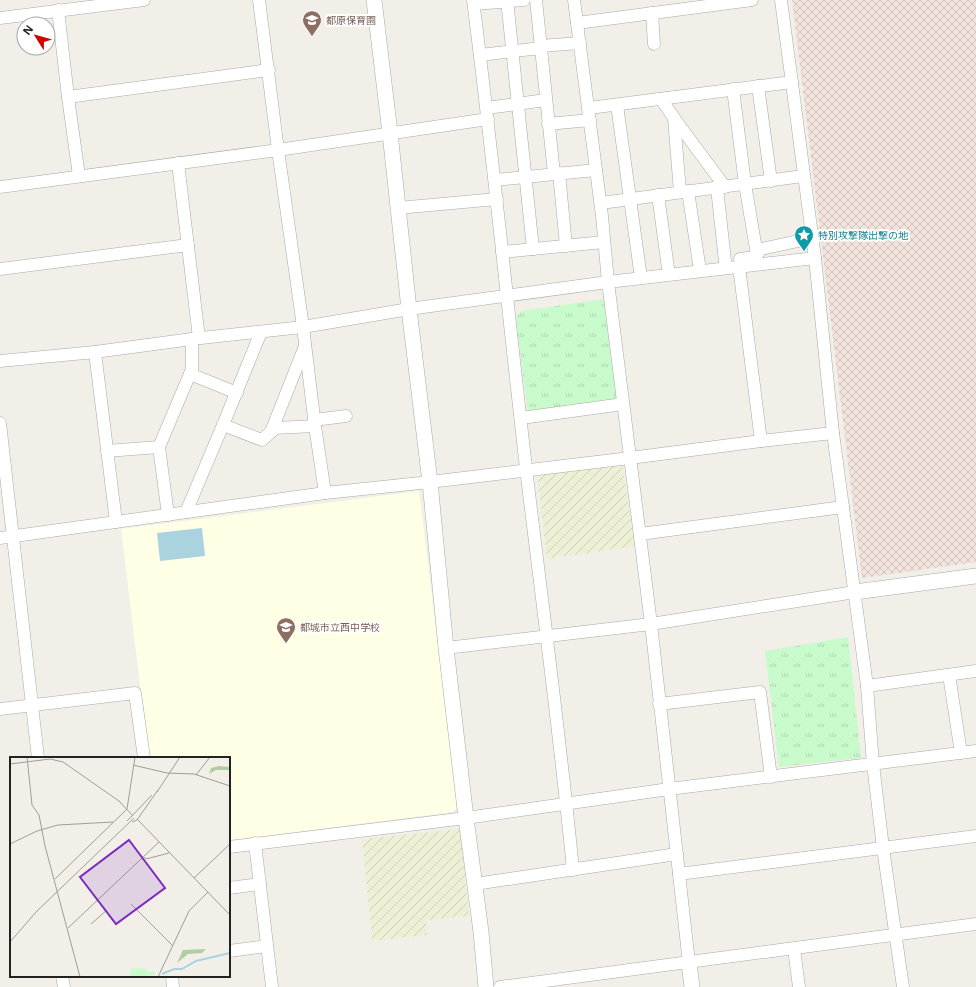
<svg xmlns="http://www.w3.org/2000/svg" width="976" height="987" font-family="'Noto Sans','Noto Sans JP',sans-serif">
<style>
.education{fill:#ffffe5}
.military{fill:url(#military-cross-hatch)}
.farmland{fill:url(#farmland-furrows)}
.park{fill:url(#park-tufts)}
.water{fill:#aad3df}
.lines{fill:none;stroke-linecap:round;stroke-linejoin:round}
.minor-casing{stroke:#a9a9a9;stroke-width:13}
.tertiary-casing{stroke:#a9a9a9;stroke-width:16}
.minor{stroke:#fff;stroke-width:12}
.tertiary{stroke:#fff;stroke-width:15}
.labels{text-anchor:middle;stroke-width:4;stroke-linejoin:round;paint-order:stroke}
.education-label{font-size:10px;fill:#785e54;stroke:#fff;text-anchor:start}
.culture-label{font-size:10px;fill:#0d838f;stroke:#fff;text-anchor:start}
.inset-river{fill:none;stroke:#aad3df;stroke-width:2}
.inset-road{fill:none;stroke:#9f9d99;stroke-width:1}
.view{fill:#7b2cbf;fill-opacity:0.15;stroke:#7b2cbf;stroke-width:2}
.inset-edge{fill:none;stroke:#222;stroke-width:2}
</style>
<defs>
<pattern id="military-cross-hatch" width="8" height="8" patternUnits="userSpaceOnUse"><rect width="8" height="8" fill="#f3e3dd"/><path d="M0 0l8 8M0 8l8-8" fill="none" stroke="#d0c2bd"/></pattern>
<pattern id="farmland-furrows" width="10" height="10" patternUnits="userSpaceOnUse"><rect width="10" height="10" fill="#eef0d5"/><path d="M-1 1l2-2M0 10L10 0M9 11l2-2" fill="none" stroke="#ccceb7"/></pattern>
<pattern id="park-tufts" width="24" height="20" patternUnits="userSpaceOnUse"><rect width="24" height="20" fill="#c8facc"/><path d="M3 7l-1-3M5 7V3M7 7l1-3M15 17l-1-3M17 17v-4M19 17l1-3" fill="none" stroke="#acd6af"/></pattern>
</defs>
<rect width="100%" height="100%" fill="#f2efe9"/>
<!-- education -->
<path class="education" d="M419,491L458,806L453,812L229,840V758H149L121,529Z"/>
<!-- military -->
<path class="military" d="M792,0H976V562L862,578Z"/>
<!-- farmland -->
<g class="farmland">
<path d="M622,463L635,546L547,559L537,473Z"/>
<path d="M460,829L469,916L426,920L427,935L372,941L362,839Z"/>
</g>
<!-- park -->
<g class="park">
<path d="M605,299L619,402L528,414L516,318L521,311Z"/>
<path d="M848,637L861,758L779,767L765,651Z"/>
</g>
<!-- water -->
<path class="water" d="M202,528L205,556L160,561L157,533Z"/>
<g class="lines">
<defs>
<g id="minor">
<path d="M259,0L278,150L303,327L315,426L325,493"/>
<path d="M473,0C493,156 508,312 526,468C542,602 560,735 573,870"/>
<path d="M507,0L533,249"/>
<path d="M536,0L554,174"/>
<path d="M574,0L602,216L608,282L651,624L689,963"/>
<path d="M781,0L815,258L833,433L867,686L873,764L883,848L903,987"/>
<path d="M474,4L524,0"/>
<path d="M58,10L68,97L79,176"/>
<path d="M652,13L654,44"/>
<path d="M0,18L144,0"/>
<path d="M577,23L752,0"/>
<path d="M540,46L580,43"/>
<path d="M480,55L541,48"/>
<path d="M758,86L771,181"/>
<path d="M733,89L745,184L757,255"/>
<path d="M68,97L269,70"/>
<path d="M661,99L674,118L680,192"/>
<path d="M617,105L640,271"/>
<path d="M487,108L546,100"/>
<path d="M589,108L792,82"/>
<path d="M674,118L725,187"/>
<path d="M548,124L590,120"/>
<path d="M178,163L199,338"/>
<path d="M559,173L566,246"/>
<path d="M495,180L596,170"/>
<path d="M0,187L278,150L488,119"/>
<path d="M717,188L725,261"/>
<path d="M688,191L699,264"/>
<path d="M658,195L668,268"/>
<path d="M601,203L803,176"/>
<path d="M398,208L497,199"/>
<path d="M502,252L604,242"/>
<path d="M740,259L755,257L761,249L812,238"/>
<path d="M739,267L761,441"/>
<path d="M0,269L188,245"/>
<path d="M261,332L223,425L262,440L275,428L315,426"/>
<path d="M95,352L116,522"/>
<path d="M0,361L95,352L192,339L303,327L409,309L608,282L815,258"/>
<path d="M190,374L237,393"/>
<path d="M521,418L623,404"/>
<path d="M314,420L346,416"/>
<path d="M0,423L38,758"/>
<path d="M271,432L305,346"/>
<path d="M159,447L192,369V339"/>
<path d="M107,451L159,447L168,515"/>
<path d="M186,512L223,425"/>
<path d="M640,534L843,507"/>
<path d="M0,538L325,493L430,482L630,458L761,441L833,433"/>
<path d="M446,648L651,624L855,592"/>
<path d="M949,675L961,753"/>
<path d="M867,686L976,671"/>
<path d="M659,704L760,692L771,777"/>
<path d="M0,709L135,693L144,758"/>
<path d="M255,843L272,987"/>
<path d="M229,847L466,818L669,789L976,751"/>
<path d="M679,874L976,836"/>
<path d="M475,884L677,854"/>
<path d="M229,888L260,884"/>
<path d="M794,949L799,987"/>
<path d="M229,951L267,946"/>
<path d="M62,976L64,987"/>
<path d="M172,976L173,987"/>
<path d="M500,987L976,924"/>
</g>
<g id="tertiary">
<path d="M374,0L390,133L409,309L430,482L446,648L466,818L481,932L486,987"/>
<path d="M855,592L976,576"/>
<path d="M689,963L692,987"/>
</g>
</defs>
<!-- minor casing -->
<use href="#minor" class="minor-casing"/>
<!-- tertiary casing -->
<use href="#tertiary" class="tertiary-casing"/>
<!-- minor -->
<use href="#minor" class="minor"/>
<!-- tertiary -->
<use href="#tertiary" class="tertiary"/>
</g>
<!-- icons -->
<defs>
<symbol id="school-pin" viewBox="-11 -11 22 30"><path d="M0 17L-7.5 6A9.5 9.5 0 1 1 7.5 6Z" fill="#8d6e63" stroke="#fff"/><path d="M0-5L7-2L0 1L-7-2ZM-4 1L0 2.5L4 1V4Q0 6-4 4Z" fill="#fff"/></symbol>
<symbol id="sight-pin" viewBox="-11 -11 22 30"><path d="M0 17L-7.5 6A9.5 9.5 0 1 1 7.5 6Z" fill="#0f9aa8" stroke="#fff"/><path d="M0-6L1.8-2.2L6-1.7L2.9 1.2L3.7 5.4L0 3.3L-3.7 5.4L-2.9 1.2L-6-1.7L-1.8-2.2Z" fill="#fff"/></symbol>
</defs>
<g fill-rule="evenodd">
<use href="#school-pin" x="301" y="9" width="22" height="30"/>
<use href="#sight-pin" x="793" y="224" width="22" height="30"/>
<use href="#school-pin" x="275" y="616" width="22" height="30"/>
</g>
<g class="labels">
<!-- education labels -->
<g class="education-label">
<text x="326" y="24">都原保育園</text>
<text x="300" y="631">都城市立西中学校</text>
</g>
<!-- culture labels -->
<g class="culture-label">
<text x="818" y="239">特別攻撃隊出撃の地</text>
</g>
</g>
<!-- overview -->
<g transform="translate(10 757)">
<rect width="220" height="220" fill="#f2efe9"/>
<path d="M209,9L220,10V13H206L199,17L201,11ZM196,192L192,196L178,197L167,206L173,193Z" fill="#add19e"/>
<path d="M134,211L139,215L144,214L145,218L120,220L121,212Z" fill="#c8facc"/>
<path class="inset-river" d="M152,217L164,212H172L186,204L220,196"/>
<path class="inset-road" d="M17,0L22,48L29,58L35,89L70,220M0,7L40,2L53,5L109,44L123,59M123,8L157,16L184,17L220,29M186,18L200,0M147,35L170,0M127,62L220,158M117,64L142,38M122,65L127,63L148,33M0,87L27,74L48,68L103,65M134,100L136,102L159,96M184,121L220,87M45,122L117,52L125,0M121,147L163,189M81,167L97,153M58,171L149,85M0,185L27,154L124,61M148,220L179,154L198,135"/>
<path class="view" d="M119,83L155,131L106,167L70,120Z"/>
<rect width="220" height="220" class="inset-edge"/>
</g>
<!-- north arrow -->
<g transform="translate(36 36) rotate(307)"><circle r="19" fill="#ffffff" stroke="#a7a7a7"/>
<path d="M0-3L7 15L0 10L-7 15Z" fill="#d40000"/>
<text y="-6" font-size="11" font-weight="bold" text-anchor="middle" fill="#222222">N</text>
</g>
</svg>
